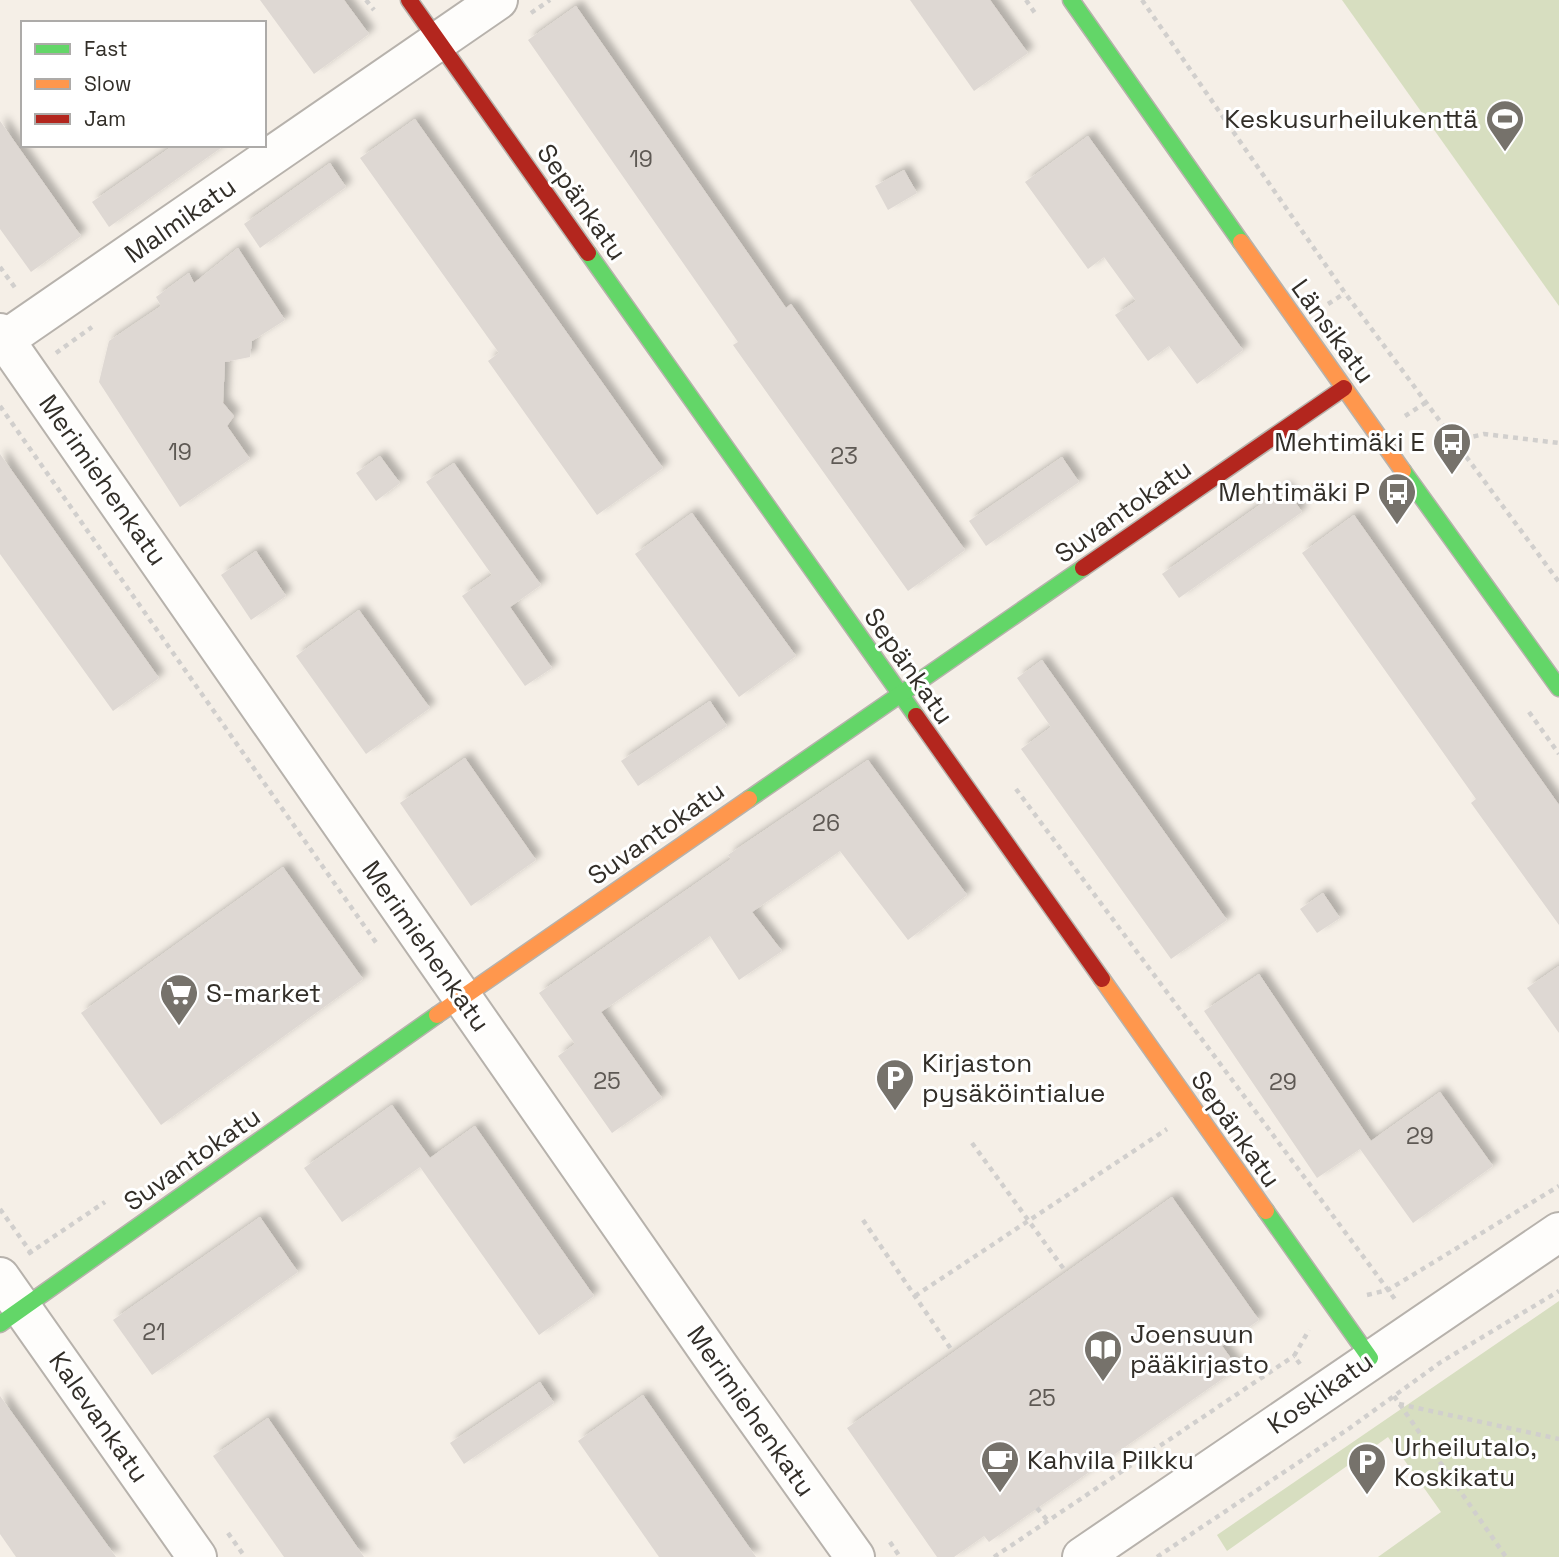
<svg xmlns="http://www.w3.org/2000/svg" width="1559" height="1557" font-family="'Space Grotesk',sans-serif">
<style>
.green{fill:#d7dec0}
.building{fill:#ded8d3;filter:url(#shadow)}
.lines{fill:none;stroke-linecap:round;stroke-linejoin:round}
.street-casing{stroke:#b7b2ac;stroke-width:42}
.fast-casing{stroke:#b7b2ac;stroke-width:19}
.slow-casing{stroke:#b7b2ac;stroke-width:19}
.jam-casing{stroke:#b7b2ac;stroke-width:19}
.path{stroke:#d1cfcd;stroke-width:4.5;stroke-dasharray:5 5;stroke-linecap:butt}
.street{stroke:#fefdfb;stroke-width:38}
.fast{stroke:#63d668;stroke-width:16}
.slow{stroke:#ff974d;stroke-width:16}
.jam{stroke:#b3261e;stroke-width:16}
.labels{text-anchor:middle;stroke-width:6;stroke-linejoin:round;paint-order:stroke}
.number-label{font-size:23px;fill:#5e5954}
.poi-label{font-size:26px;fill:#322e28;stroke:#fff;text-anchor:start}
.street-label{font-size:26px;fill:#322e28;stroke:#fff}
</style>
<defs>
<filter id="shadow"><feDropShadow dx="6" dy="-6" stdDeviation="3.5" flood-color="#0004"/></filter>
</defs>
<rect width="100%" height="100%" fill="#f5efe7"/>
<!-- green -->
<g class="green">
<path d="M1342,0H1559V306Z"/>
<path d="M1559,1301V1557H1378L1441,1512L1388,1437L1227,1551L1217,1535Z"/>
</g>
<!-- building -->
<g class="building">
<path d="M260,0H344L369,34L314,74Z"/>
<path d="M910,0H990L1028,53L974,91Z"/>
<path d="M576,6L786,308L791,304L965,550L908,591L733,345L738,342L528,40Z"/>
<path d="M415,119L663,468L597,515L488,361L499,353L360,158Z"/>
<path d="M0,121L81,236L31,272L0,229Z"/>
<path d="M1088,136L1243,350L1197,384L1169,346L1148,361L1115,315L1136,301L1104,257L1088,269L1025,182Z"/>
<path d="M174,145H225L109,227L92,202Z"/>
<path d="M330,163L346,187L260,248L244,224Z"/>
<path d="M904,170L917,193L888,210L875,186Z"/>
<path d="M238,248L285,320L252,341L250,357L225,362L223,403L234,416L227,426L250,459L180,507L99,382L109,341L161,306L156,297L189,273L194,283Z"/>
<path d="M0,454L159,678L113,711L0,554Z"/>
<path d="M380,456L400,483L376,501L356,473Z"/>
<path d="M1062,457L1079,482L986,546L969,521Z"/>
<path d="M454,463L541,585L510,607L552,668L525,686L462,596L492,575L426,482Z"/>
<path d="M1285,487L1302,512L1179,598L1162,574Z"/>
<path d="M692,513L796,656L739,697L635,554Z"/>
<path d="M1354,515L1559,805V925L1471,803L1476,799L1302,553Z"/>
<path d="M256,551L286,596L251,620L221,575Z"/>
<path d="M359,610L430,708L366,754L296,656Z"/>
<path d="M1042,660L1227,920L1171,959L1021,749L1051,727L1017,678Z"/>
<path d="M710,701L727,726L638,786L621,761Z"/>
<path d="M465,758L536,860L471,906L400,803Z"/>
<path d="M868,760L967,895L908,940L840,851L752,912L782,951L739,980L710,936L601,1012L662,1098L612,1133L558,1056L575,1044L539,993L731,859L728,855Z"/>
<path d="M283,867L363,979L161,1125L81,1013Z"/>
<path d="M1323,893L1340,918L1317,933L1300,909Z"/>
<path d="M1559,966V1033L1527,988Z"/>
<path d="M1259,974L1371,1141L1440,1092L1493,1166L1413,1223L1360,1149L1317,1178L1204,1011Z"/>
<path d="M392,1105L430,1158L475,1126L594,1296L539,1335L420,1167L342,1222L304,1168Z"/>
<path d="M1172,1197L1259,1320L1222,1346L1238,1368L989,1542L984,1536L954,1557H937L847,1428Z"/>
<path d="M260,1217L298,1272L152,1375L113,1320Z"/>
<path d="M540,1382L554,1403L464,1464L450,1443Z"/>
<path d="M643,1395L756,1557H659L578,1441Z"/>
<path d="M0,1396L116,1557H16L0,1534Z"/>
<path d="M268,1418L364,1557H284L213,1456Z"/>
</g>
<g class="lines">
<defs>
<g id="street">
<path d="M0,333L725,1375L855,1557"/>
<path d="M0,343L498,0"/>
<path d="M0,1277L197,1557"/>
<path d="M1082,1557L1559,1232"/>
</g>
<g id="fast">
<path d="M1071,0L1241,242"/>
<path d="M588,253L916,716"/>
<path d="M1403,471L1559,688"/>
<path d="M749,799L1083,568"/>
<path d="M1266,1211L1370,1358"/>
<path d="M0,1324L437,1015"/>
</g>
<g id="slow">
<path d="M1241,242L1403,471"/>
<path d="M1102,979L1266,1211"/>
<path d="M437,1015L749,799"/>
</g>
<g id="jam">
<path d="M409,0L588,253"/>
<path d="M1083,568L1344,388"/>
<path d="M916,716L1102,979"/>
</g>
</defs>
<!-- street casing -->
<use href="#street" class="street-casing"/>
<!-- fast casing -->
<use href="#fast" class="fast-casing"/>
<!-- slow casing -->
<use href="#slow" class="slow-casing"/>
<!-- jam casing -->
<use href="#jam" class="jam-casing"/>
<!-- path -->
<g class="path">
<path d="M366,0L374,10"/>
<path d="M1026,0L1037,16"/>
<path d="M1142,0L1345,293L1559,582"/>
<path d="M531,13L550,0"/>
<path d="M0,267L16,289"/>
<path d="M1328,304L1345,293"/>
<path d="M56,353L92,327"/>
<path d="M0,406L377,944"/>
<path d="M1405,416L1425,403"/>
<path d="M1454,441L1484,434L1559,443"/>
<path d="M1529,712L1559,754"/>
<path d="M1016,789L1397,1302"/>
<path d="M972,1143L1066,1272"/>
<path d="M0,1209L32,1254"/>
<path d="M863,1220L953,1352"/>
<path d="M28,1254L105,1202"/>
<path d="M1367,1295L1388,1290L1559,1186"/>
<path d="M915,1296L1167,1129"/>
<path d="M1300,1364L1294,1356L1309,1330"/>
<path d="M1394,1396L1506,1557"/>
<path d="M1399,1404L1559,1439"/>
<path d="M1037,1508L1048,1521"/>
<path d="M228,1533L245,1557"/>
<path d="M890,1542L900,1557"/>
<path d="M994,1557L1294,1356"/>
<path d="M1157,1557L1347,1430L1441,1362L1559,1291"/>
</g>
<!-- street -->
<use href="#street" class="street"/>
<!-- fast -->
<use href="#fast" class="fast"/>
<!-- slow -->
<use href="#slow" class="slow"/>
<!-- jam -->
<use href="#jam" class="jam"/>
</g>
<!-- icons -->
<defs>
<symbol id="stadium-pin" viewBox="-11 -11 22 30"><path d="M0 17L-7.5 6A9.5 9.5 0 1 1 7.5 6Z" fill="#76726b" stroke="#fff"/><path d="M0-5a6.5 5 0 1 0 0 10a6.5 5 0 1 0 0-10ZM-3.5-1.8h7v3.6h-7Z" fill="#fff"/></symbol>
<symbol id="bus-pin" viewBox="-11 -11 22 30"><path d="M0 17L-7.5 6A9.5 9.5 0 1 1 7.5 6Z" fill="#76726b" stroke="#fff"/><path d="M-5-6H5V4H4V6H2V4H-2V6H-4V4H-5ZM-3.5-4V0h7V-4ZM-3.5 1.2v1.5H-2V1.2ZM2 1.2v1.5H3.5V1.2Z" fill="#fff"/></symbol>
<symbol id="supermarket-pin" viewBox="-11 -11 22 30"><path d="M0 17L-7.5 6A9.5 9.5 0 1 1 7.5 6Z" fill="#76726b" stroke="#fff"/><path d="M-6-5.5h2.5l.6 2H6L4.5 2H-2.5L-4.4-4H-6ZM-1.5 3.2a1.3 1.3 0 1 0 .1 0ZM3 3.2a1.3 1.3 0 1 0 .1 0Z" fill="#fff"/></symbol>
<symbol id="parking-pin" viewBox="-11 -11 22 30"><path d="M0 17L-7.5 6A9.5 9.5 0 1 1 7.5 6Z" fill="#76726b" stroke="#fff"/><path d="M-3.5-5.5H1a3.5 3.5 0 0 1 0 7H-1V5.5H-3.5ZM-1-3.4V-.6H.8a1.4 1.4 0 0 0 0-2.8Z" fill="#fff"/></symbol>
<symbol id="library-pin" viewBox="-11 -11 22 30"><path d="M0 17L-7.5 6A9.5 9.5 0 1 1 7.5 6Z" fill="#76726b" stroke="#fff"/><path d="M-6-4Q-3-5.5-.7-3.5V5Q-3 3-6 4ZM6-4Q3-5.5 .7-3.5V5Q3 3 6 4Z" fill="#fff"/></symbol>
<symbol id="cafe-pin" viewBox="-11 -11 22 30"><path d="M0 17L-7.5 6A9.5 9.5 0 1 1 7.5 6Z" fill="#76726b" stroke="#fff"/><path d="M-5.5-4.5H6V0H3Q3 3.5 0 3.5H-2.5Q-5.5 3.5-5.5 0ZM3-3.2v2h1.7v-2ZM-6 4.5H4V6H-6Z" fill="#fff"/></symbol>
</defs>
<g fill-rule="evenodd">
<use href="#stadium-pin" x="1483" y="97" width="44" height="60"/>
<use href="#bus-pin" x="1430" y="420" width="44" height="60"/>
<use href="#bus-pin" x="1375" y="470" width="44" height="60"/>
<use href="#supermarket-pin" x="157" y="971" width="44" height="60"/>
<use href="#parking-pin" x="873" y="1056" width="44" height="60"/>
<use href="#library-pin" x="1081" y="1327" width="44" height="60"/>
<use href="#cafe-pin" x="978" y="1438" width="44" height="60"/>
<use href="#parking-pin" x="1345" y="1440" width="44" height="60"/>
</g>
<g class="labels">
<!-- number labels -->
<g class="number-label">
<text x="641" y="167">19</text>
<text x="180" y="460">19</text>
<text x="844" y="464">23</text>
<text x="826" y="831">26</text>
<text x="607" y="1089">25</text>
<text x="1283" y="1090">29</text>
<text x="1420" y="1144">29</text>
<text x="154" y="1340">21</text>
<text x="1042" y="1406">25</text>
</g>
<!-- poi labels -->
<g class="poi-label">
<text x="1478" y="128" text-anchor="end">Keskusurheilukenttä</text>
<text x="1425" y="451" text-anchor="end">Mehtimäki E</text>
<text x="1370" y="501" text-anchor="end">Mehtimäki P</text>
<text x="206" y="1002">S-market</text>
<text x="922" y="1072">Kirjaston<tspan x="922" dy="30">pysäköintialue</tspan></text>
<text x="1130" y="1343">Joensuun<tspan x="1130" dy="30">pääkirjasto</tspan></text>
<text x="1394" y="1456">Urheilutalo,<tspan x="1394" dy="30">Koskikatu</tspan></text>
<text x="1027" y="1469">Kahvila Pilkku</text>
</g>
<!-- street labels -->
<g class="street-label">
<text transform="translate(582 202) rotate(55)" y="9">Sepänkatu</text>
<text transform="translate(180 220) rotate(-35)" y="9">Malmikatu</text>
<text transform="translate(1333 331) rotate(54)" y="9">Länsikatu</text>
<text transform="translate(103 480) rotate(55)" y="9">Merimiehenkatu</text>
<text transform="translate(1123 511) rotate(-35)" y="9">Suvantokatu</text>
<text transform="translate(909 666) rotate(55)" y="9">Sepänkatu</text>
<text transform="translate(656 833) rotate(-35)" y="9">Suvantokatu</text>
<text transform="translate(426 946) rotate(55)" y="9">Merimiehenkatu</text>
<text transform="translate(1236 1129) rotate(55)" y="9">Sepänkatu</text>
<text transform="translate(192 1159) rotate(-35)" y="9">Suvantokatu</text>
<text transform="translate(1320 1393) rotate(-35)" y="9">Koskikatu</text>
<text transform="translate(751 1411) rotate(55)" y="9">Merimiehenkatu</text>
<text transform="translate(99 1417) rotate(55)" y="9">Kalevankatu</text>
</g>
</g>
<!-- legend -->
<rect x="21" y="21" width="245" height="126" fill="#ffffff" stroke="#adaba9" stroke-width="2"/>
<rect x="35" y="44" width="35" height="10" fill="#63d668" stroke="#adaba9" stroke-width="2"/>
<text x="84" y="56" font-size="21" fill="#322e28">Fast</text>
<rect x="35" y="79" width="35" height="10" fill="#ff974d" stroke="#adaba9" stroke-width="2"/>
<text x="84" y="91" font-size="21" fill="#322e28">Slow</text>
<rect x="35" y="114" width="35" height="10" fill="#b3261e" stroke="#adaba9" stroke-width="2"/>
<text x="84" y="126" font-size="21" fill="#322e28">Jam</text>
</svg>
